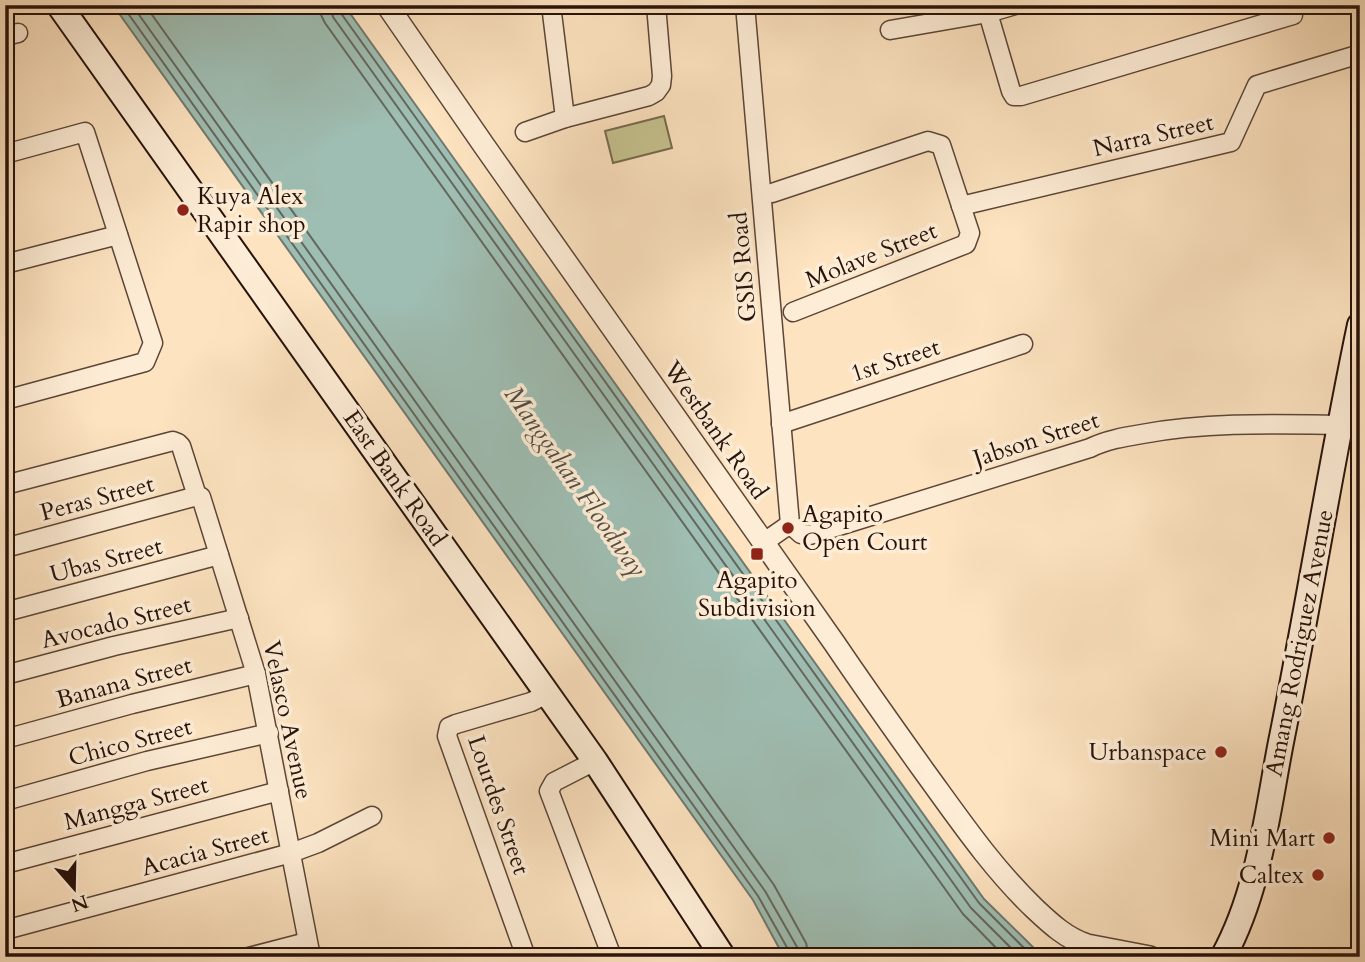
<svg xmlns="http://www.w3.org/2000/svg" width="1365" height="962" font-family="Cardo,serif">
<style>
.green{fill:#c5c28e;stroke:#766a4c;stroke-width:2}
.water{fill:#9fbeb3;stroke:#6f796f;stroke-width:2}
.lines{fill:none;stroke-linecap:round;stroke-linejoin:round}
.shore{stroke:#63685e;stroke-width:2}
.minor-casing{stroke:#5c4638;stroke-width:21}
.tertiary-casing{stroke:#5c4638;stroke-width:24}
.secondary-casing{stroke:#27120a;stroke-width:28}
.minor{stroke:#feedd6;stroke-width:18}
.tertiary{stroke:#feedd6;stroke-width:21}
.secondary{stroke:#feedd6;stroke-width:24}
.poi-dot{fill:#8f2418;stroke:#feedd6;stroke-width:2.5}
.labels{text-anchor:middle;stroke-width:7;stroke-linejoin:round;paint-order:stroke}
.street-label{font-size:24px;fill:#27120a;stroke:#feedd6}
.poi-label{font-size:24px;fill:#27120a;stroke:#feedd6;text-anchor:end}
.water-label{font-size:26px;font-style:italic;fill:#514e45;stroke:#feedd6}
</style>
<rect width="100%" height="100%" fill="#fde3c0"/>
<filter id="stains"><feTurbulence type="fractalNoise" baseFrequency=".00286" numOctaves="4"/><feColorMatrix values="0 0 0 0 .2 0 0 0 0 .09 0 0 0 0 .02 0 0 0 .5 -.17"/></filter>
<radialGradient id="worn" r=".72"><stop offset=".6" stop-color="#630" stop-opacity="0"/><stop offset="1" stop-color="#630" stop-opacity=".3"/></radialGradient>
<!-- green -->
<path class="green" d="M664,116L672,148L613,163L605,131Z"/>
<!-- water -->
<path class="water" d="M113,5H344L984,899L1043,957H784L753,900Z"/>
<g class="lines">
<!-- shore -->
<g class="shore">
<path d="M122,5L758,896L789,951L790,957"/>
<path d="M132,5L765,891L797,947L799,957"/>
<path d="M145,5L774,885L806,943L809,957"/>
<path d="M320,5L321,15L325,23L963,914L1005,957"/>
<path d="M330,5L333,17L971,908L1020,957"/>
<path d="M339,5L340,12L979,903L1033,957"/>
</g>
<defs>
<g id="minor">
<path d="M551,5L565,118"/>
<path d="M745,5L790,524"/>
<path d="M988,13L1011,91L1014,96H1021L1293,15V5"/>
<path d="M890,30L988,13L1015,5"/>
<path d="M5,36L18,33"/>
<path d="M525,132L565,118L649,96L656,92L661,85L662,76L656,5"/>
<path d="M5,154L85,132L153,343L145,362L5,400"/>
<path d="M772,193L928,141L941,145L970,233L966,244L793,312"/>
<path d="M961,206L1231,142L1257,85L1360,54"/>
<path d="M5,264L118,235"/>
<path d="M781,424L1023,344"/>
<path d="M5,485L173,441L178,443L181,446L197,496"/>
<path d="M790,524L801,534L810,535L1090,448C1106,440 1124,437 1142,434C1207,422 1273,424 1340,425"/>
<path d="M763,543L790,524"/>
<path d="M5,548L197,496L201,497L256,674L311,957"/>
<path d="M5,612L219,555"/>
<path d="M5,675L114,646L239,618"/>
<path d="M5,739L132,704L256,674"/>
<path d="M595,761L554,782L549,791L612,957"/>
<path d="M5,801L147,761L269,733"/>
<path d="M5,864L279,791"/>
<path d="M5,930L291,853L318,843L372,816"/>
<path d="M249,957L307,942"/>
<path d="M526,957L447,736L449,727L456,724L531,702L547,694"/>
</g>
<path id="tertiary" d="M387,5L485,147L835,644C864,687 894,729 924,771C959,819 992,868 1035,909C1051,924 1066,938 1087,945L1150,957"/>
<g id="secondary">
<path d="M59,5L595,761L723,957"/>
<path d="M1223,957C1259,892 1267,814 1281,742C1309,603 1331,463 1360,325"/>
</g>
</defs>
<!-- minor casing -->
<use href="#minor" class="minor-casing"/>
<!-- tertiary casing -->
<use href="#tertiary" class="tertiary-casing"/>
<!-- secondary casing -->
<use href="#secondary" class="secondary-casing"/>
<!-- minor -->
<use href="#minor" class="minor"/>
<!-- tertiary -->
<use href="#tertiary" class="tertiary"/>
<!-- secondary -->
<use href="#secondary" class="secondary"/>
</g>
<!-- markers -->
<g class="poi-dot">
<circle cx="183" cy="210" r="7"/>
<circle cx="788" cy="528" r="7"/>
<rect x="750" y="547" width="14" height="14" rx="3.5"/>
<circle cx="1221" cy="752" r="7"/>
<circle cx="1329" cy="838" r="7"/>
<circle cx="1318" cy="875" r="7"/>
</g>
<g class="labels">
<!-- street labels -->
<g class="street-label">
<text transform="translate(1153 135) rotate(-13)" y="8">Narra Street</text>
<text transform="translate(871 255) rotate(-22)" y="8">Molave Street</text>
<text transform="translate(743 267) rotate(-95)" y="8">GSIS Road</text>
<text transform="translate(895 360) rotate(-18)" y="8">1st Street</text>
<text transform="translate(716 430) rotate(55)" y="8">Westbank Road</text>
<text transform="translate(1036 439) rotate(-18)" y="8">Jabson Street</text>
<text transform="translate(395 478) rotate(55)" y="8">East Bank Road</text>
<text transform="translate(97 498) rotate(-15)" y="8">Peras Street</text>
<text transform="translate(106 560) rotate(-15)" y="8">Ubas Street</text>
<text transform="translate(116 622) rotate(-14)" y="8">Avocado Street</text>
<text transform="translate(1299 643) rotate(-79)" y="8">Amang Rodriguez Avenue</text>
<text transform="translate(124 682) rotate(-15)" y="8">Banana Street</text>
<text transform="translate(288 720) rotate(78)" y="8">Velasco Avenue</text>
<text transform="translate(130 742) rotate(-15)" y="8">Chico Street</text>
<text transform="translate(136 803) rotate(-15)" y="8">Mangga Street</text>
<text transform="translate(499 805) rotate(71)" y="8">Lourdes Street</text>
<text transform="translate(205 851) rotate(-15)" y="8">Acacia Street</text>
</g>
<!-- poi labels -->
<g class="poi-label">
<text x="197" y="204" text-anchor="start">Kuya Alex<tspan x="197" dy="28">Rapir shop</tspan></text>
<text x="802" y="522" text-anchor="start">Agapito<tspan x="802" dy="28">Open Court</tspan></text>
<text x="757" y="588" text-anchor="middle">Agapito<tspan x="757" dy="28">Subdivision</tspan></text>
<text x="1207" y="760">Urbanspace</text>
<text x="1315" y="846">Mini Mart</text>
<text x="1304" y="883">Caltex</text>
</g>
<!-- water labels -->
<g class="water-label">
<text transform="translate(576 481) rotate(55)" y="9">Manggahan Floodway</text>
</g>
</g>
<!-- margin -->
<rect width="1365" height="962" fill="none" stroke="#fde3c0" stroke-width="28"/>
<rect x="7" y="7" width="1351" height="948" fill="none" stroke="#27120a" stroke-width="3.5"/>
<rect x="14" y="14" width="1337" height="934" fill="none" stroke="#27120a" stroke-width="2"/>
<!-- north arrow -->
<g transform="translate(74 888) rotate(160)" stroke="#feedd6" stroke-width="5" paint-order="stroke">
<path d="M0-5L12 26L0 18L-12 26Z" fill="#27120a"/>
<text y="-10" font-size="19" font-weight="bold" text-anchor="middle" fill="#27120a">N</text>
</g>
<rect width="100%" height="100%" filter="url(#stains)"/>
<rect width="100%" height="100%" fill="url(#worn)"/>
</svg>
